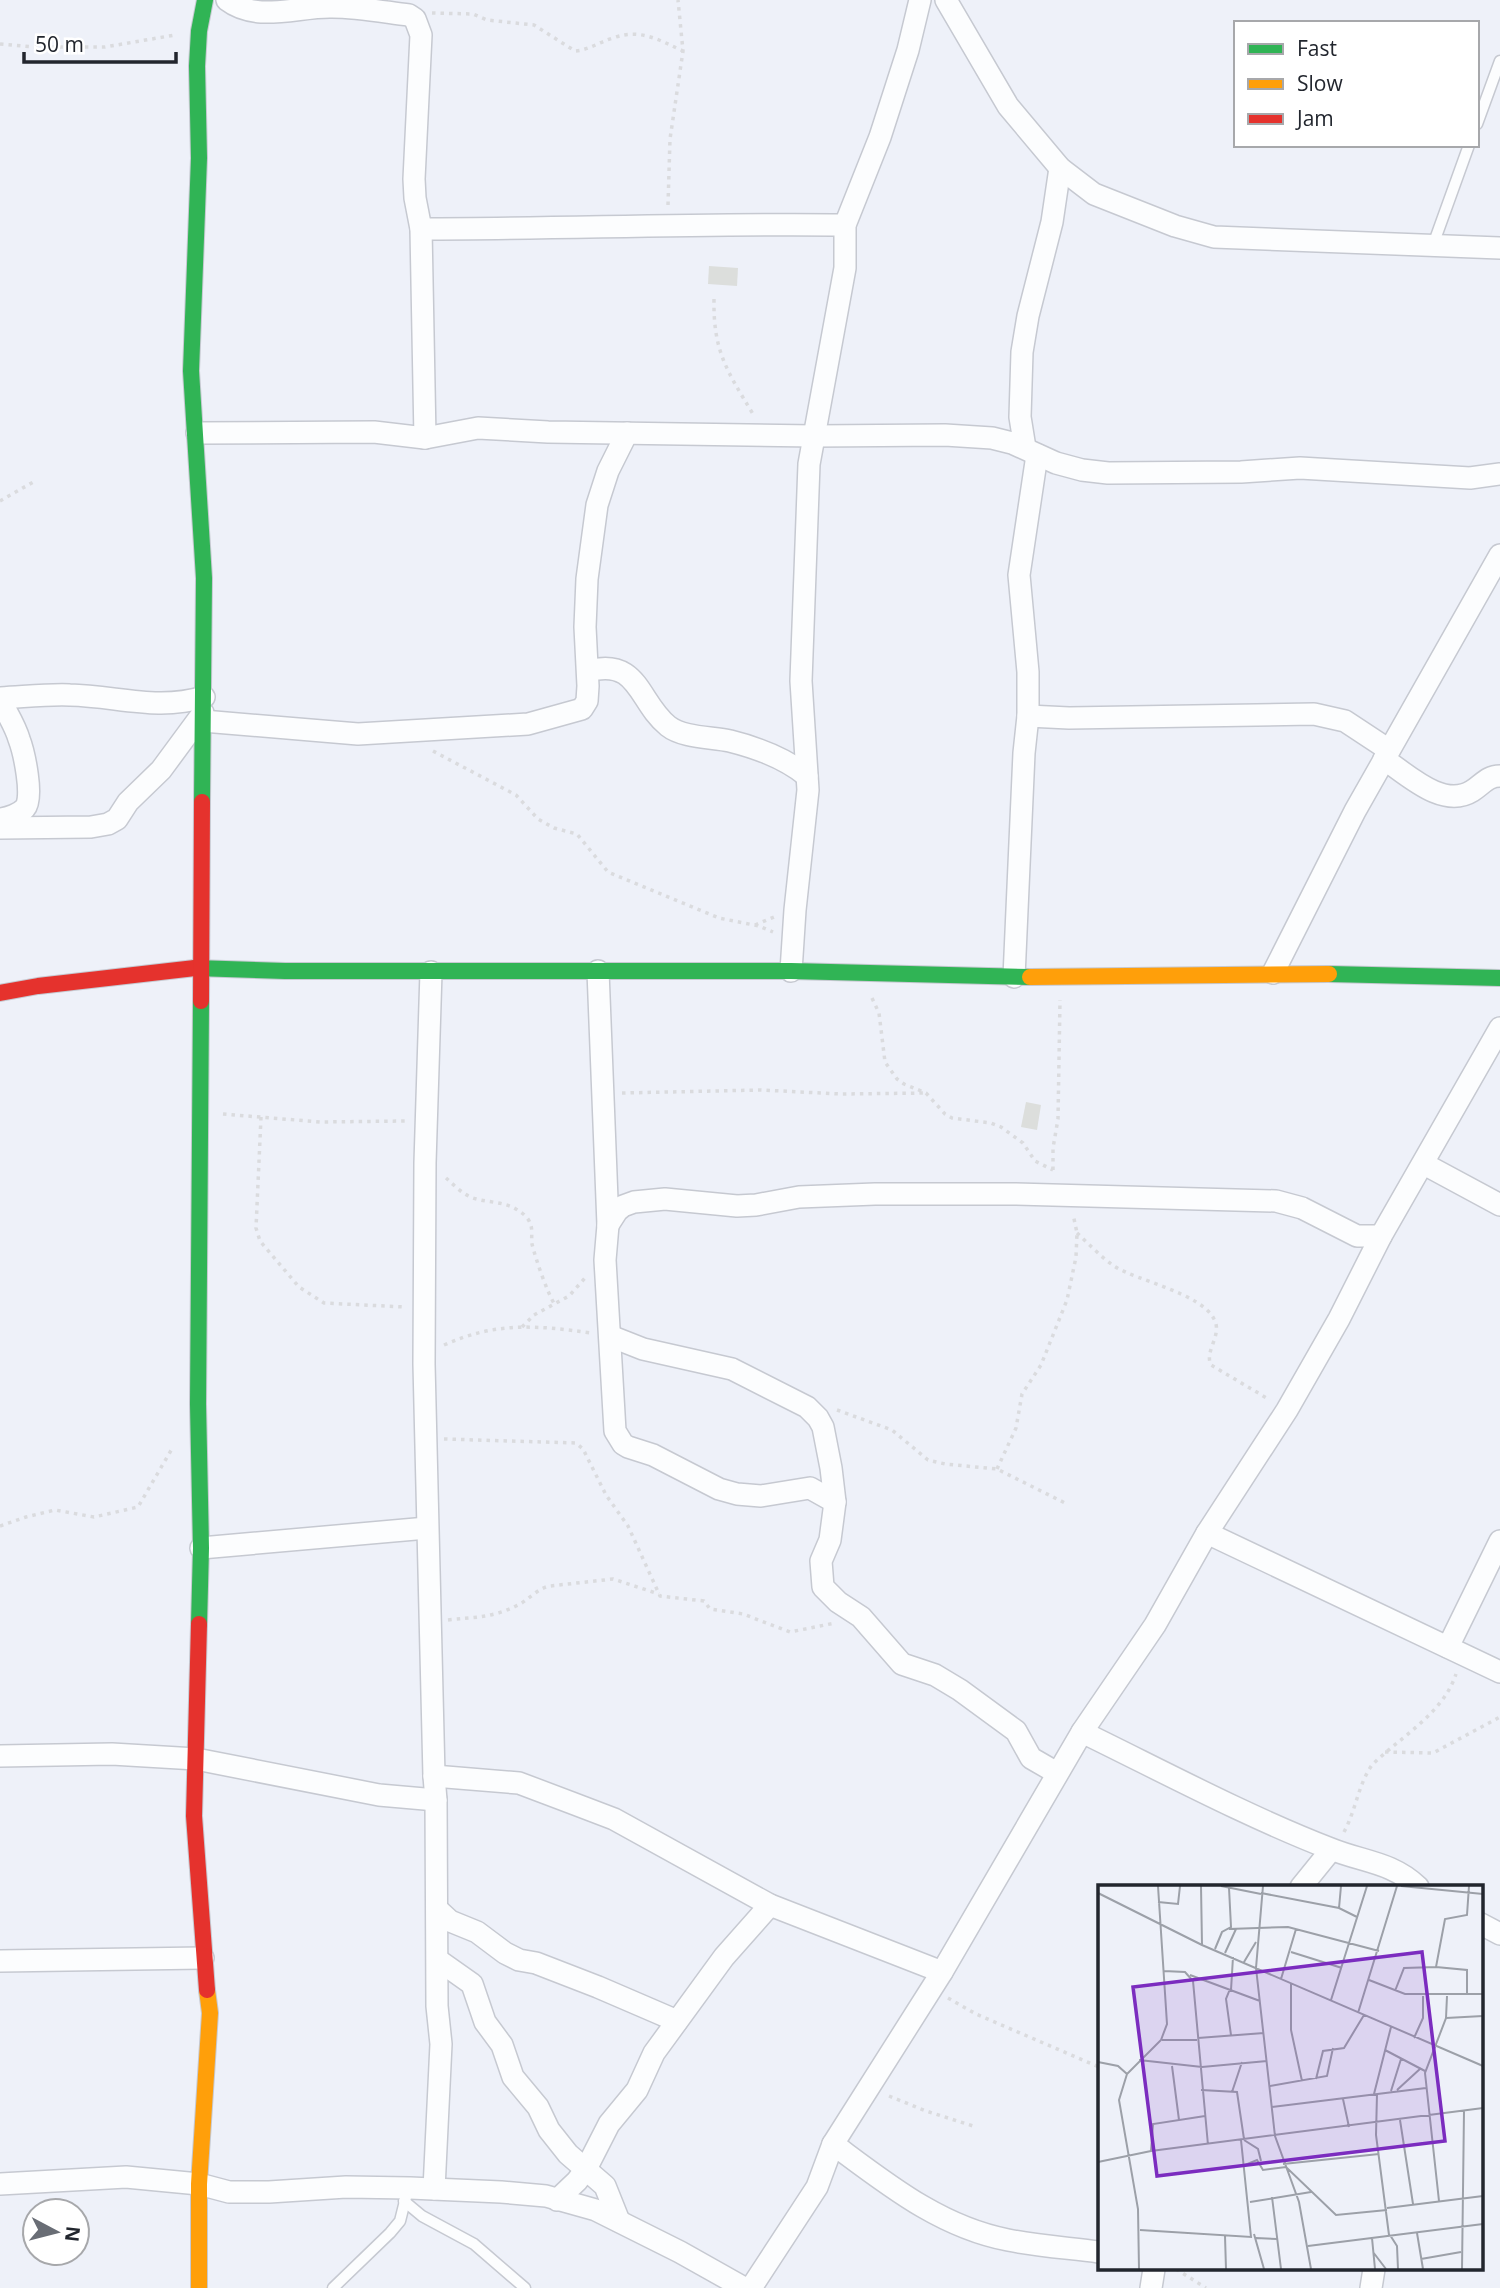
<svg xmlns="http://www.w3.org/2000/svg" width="1500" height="2288" font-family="'Open Sans',sans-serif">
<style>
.building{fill:#dcdedc}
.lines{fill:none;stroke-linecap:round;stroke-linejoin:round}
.lane-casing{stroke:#c6c9d1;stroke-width:13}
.street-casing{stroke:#c6c9d1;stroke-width:24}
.fast-casing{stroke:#c6c9d1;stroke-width:18}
.slow-casing{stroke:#c6c9d1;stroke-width:18}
.jam-casing{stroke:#c6c9d1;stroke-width:18}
.path{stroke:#dadbde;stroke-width:3.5;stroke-dasharray:3.5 5;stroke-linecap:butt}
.lane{stroke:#fcfdfe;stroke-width:10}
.street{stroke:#fcfdfe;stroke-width:21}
.fast{stroke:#30b455;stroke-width:16}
.slow{stroke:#ff9f0a;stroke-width:16}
.jam{stroke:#e5322d;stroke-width:16}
.inset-road{fill:none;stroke:#9ca0a8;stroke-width:2}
.view{fill:#7b2cbf;fill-opacity:0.15;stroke:#7b2cbf;stroke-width:3.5}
.inset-edge{fill:none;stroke:#22262e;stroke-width:3.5}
</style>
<rect width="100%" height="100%" fill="#eef1f9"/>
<!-- building -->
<g class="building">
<path d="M709,266L738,268L737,286L708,284Z"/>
<path d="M1026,1102L1041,1105L1037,1130L1021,1127Z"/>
</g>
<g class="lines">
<defs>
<g id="lane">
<path d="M1477,124L1500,61"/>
<path d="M1433,245L1469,145"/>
<path d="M404,2201L422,2216L474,2244L525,2288"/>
<path d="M333,2288L390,2233L400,2221L406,2197"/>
</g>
<g id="street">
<path d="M227,0C257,23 298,6 332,7C358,7 384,12 409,15L415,19L421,35L414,179L415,198L421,229L425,438"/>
<path d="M946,0L1008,106L1060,168L1094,194L1175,226L1214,237L1500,248"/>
<path d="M421,229C562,229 703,223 845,225"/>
<path d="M197,433L374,432L425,438L478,428L548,432L815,436L945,435L992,438L1012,443L1056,463L1082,470L1108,473L1241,472L1300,468L1470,478L1500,474"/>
<path d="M1025,448L1020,417L1022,352L1028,316L1052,222L1060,168"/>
<path d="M588,671C639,657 638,702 668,726C683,738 712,737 730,741C758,748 785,758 807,776"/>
<path d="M0,698C23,697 47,694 70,695C117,696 157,711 204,697"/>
<path d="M0,699C6,712 15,725 19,739C24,752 34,798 25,808C20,814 8,818 0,819"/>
<path d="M1028,716L1069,718L1314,714L1345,721L1389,750"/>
<path d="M203,721L358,734L528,724L582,709L587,701L588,686L585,627L587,579L597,505L608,471L627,433"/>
<path d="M1384,759C1408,775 1443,809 1472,791C1482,785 1487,776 1500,776"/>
<path d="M0,828L91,827L108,824L117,819L128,802L161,770L203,713"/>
<path d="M598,971L608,1225L605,1260L615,1431L623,1444L628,1447L653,1455L719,1489L737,1494L761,1496L810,1488L835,1502"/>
<path d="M791,971L795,910L808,790L801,681L809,464L845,268V225L880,137L908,50L920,0"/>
<path d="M431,972L425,1163L424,1364L434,1776L436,1800L437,2006L441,2044L434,2189"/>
<path d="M1273,973L1355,811L1500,555"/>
<path d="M1014,977L1024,753L1028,716V672L1019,575L1037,455"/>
<path d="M1424,1164L1500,1205"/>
<path d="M608,1225L617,1211L623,1206L634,1202L665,1199L737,1206L756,1205L799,1197L875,1194H1015L1276,1201L1302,1208L1357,1236H1381"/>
<path d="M610,1336L643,1349L732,1369L807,1407L818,1418L823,1427L831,1468L835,1502L830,1540L821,1561L823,1587L838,1602L861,1617L902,1664L935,1675L960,1690L1016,1731L1031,1758L1057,1773"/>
<path d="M1207,1533L1500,1672"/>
<path d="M201,1548L427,1528"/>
<path d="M1448,1647L1500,1541"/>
<path d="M1082,1732C1164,1772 1246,1816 1331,1849C1363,1862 1392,1862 1418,1887"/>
<path d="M0,1756L112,1754L196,1759L379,1795L436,1800"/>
<path d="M434,1776L519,1783L572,1803L614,1819L770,1905L942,1972"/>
<path d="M1301,1887L1331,1850"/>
<path d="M437,1909L450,1921L477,1932L505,1953L519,1960L536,1963L598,1987L677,2021"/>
<path d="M1481,1924L1500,1934"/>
<path d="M438,1960L472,1984L485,2022L502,2045L513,2077L538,2107L549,2130L568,2154L605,2186L619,2221"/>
<path d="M0,1961L203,1958"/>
<path d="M833,2144C887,2184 940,2227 1008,2240C1038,2246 1069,2248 1099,2252"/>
<path d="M0,2184L126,2177L199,2184L229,2192H269L346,2187L410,2188L501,2192L546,2196L596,2210L680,2252L744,2288"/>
<path d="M557,2200L577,2181L586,2169L609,2124L637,2090L654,2053L724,1957L770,1905"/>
<path d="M751,2288L817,2187L833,2144L942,1972L1082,1732L1155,1625L1207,1533L1287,1410L1339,1319L1381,1236L1500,1028"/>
<path d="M1151,2288L1154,2269"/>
<path d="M1371,2288L1374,2269"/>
</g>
<g id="fast">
<path d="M202,802L204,578L191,371L199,158L197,66L199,31L205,0"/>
<path d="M195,968L285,971H791L1030,977"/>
<path d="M1329,974L1500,978"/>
<path d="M199,1624L201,1548L198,1404L201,1001"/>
</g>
<g id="slow">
<path d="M1030,977L1329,974"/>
<path d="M199,2288V2184L210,2013L207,1990"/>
</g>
<g id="jam">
<path d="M0,993L38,986L195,968"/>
<path d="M201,1001L202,802"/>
<path d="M199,1624L194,1816L207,1990"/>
</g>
</defs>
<!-- lane casing -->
<use href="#lane" class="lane-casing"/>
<!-- street casing -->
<use href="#street" class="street-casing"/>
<!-- fast casing -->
<use href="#fast" class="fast-casing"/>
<!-- slow casing -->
<use href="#slow" class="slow-casing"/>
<!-- jam casing -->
<use href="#jam" class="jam-casing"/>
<!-- path -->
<g class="path">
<path d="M432,13L473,14L487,20L534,25L575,51C589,50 599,42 613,38C640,28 659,40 683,51"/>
<path d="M0,44L34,47H105L175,35"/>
<path d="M668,205L670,139L683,51L678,0"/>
<path d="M714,299C713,351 727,371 753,414"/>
<path d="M0,501L35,481"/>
<path d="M433,751L516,795L538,819L554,828L577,834L608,872L719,918L759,926L773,932"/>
<path d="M755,925L774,917"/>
<path d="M872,998L879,1013L885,1062L897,1079L904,1084L926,1093L945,1114L952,1118L991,1123L1001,1127L1023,1143L1035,1161L1053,1170"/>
<path d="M622,1093L761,1090L841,1094L926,1093"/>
<path d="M223,1114L320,1122L407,1121"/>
<path d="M261,1117L256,1228L260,1241L299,1287L324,1303L405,1307"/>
<path d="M1053,1170V1148L1058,1119L1060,1000"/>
<path d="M446,1178C454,1185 462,1194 473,1198C488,1203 505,1201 519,1211C523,1213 529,1219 530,1223C533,1229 531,1237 532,1244C536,1260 547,1292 555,1305"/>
<path d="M1077,1233C1089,1244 1101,1257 1114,1266C1137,1281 1201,1293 1214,1319C1223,1335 1204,1351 1211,1365L1270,1400"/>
<path d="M522,1327L534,1315L569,1296L585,1278"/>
<path d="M444,1345C495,1322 536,1325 591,1333"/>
<path d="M837,1410L892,1430L928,1460L945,1464L997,1469L1065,1503"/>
<path d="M444,1439L576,1443L583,1449L606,1495L628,1526L660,1596L704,1601L710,1609L743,1614L790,1632L835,1623"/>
<path d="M997,1469L1016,1428L1022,1394L1041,1365L1067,1300L1076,1257L1077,1233L1073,1214"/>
<path d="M0,1526L26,1517L55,1510L94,1517L138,1507L173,1447"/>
<path d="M448,1620C474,1617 492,1618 516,1606C528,1601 537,1588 550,1586L613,1579L659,1594"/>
<path d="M1385,1752L1433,1753L1500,1717"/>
<path d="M1344,1832C1356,1810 1358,1785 1372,1765C1400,1737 1443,1714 1456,1674"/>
<path d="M948,1998L976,2014L1099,2067"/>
<path d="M889,2096L926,2111L973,2126"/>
<path d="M1176,2269L1206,2288"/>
</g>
<!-- lane -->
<use href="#lane" class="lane"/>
<!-- street -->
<use href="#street" class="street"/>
<!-- fast -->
<use href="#fast" class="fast"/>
<!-- slow -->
<use href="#slow" class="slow"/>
<!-- jam -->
<use href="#jam" class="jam"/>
</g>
<!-- overview -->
<g transform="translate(1098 1885)">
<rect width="385" height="385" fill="#eef1f9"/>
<path class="inset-road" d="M103,1L104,60M123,1L163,9M165,1L158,83L177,251L201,317L213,384M303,1L385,9M0,8L104,60L385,181M163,8L241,23L259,32M60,17L80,19L82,1M241,23L243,1M131,44L190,42L281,66M117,64L124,47L133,42L131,3M193,67L244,83M127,68L138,44M146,77L158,57M338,82L369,85V110M66,86L87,87L95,96L110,260M92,90L162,116M183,94L198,44M271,95L307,109H385M193,98V145L204,196M132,104L128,114L133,150M133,105L135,72M297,106L306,83L338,82L347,34L369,30L371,1M233,115L269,1M260,128L299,1M348,133L385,131M100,153L166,148M316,153L325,133V111M64,155H99M287,165L327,186M41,175L104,182L169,176M0,177L20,181L29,189M74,181L81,235M218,194L225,166L246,163L266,130M172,201L229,191L235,163M103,205L139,207L146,254M299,205L323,183M293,206L303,174M134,207L144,177M276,209L293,142M279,209L278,250L291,350M245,214L251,242M174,222L328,203M302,235L315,319M146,255L160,264L163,276M53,266L55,239L107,231M0,277L53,266L385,223M185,279L281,269M147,280L159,275L165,285L188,282L238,330L289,325M174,312L183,384M341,316L327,188L348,133L349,111M152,317L213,307M289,323L385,311M42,345L153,352L143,255M319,348L325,384M156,349L166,384M292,350L299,361L300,384M127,351L128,384M158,353L179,354M274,353L277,384M210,361L385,339M275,367L288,384M323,374L363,367M41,384L40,324L21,215L29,189L63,155L69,139L60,1M364,384L366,226"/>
<path class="view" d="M324,67L347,256L59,291L35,102Z"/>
<rect width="385" height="385" class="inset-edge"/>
</g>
<!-- legend -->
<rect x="1234" y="21" width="245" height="126" fill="#ffffff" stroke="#a7a8ab" stroke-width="2"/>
<rect x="1248" y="44" width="35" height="10" fill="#30b455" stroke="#a7a8ab" stroke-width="2"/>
<text x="1297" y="56" font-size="21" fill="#22262e">Fast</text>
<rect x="1248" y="79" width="35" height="10" fill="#ff9f0a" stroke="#a7a8ab" stroke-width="2"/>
<text x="1297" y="91" font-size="21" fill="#22262e">Slow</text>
<rect x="1248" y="114" width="35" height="10" fill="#e5322d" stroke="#a7a8ab" stroke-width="2"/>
<text x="1297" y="126" font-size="21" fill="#22262e">Jam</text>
<!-- north arrow -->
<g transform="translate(56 2232) rotate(97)"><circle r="33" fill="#ffffff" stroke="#a7a8ab" stroke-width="2"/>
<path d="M0-5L12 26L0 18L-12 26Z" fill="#696d75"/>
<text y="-10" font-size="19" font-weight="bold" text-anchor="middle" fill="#22262e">N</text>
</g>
<!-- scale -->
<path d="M24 52v10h152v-10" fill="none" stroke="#22262e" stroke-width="3.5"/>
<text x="35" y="52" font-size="21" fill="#22262e" stroke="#ffffff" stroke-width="5" paint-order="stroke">50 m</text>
</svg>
